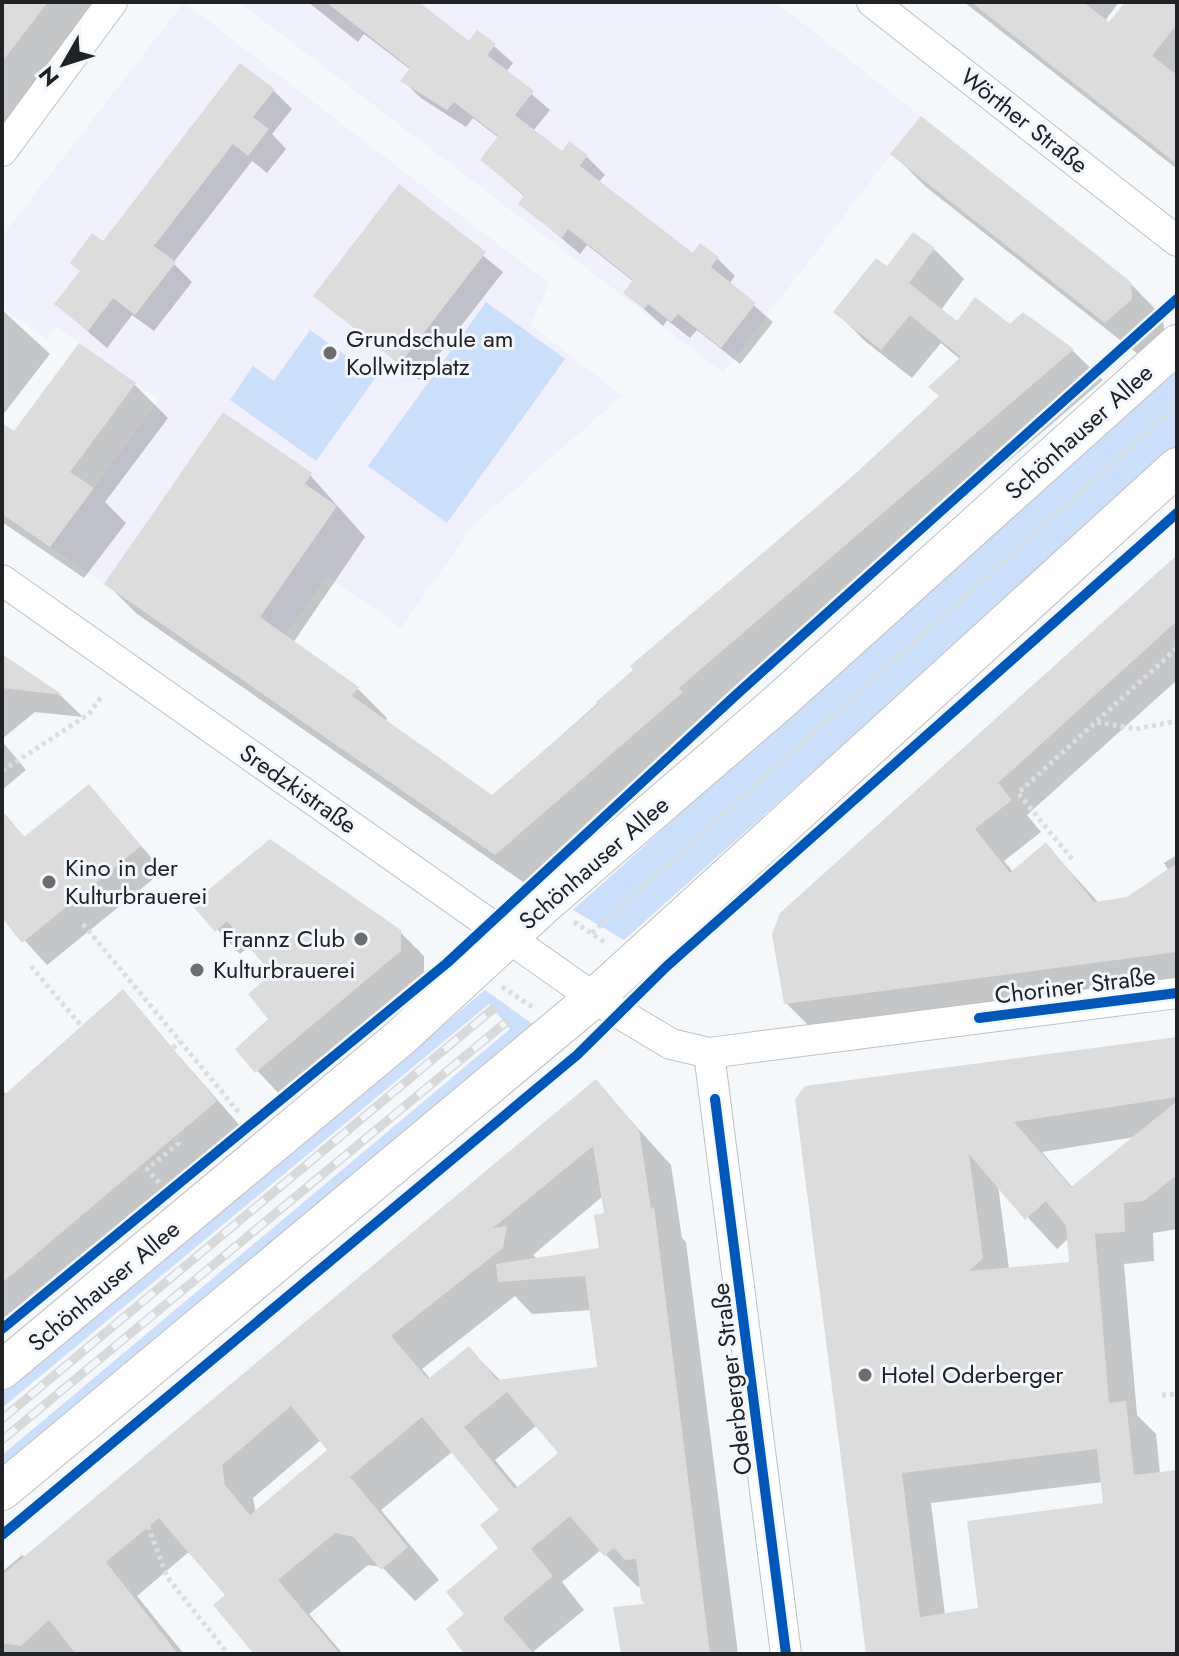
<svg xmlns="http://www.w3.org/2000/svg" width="1179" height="1656" font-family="Jost,sans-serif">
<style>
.education{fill:#f1f0fd}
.green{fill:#ccdffa}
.shadow{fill:#0003;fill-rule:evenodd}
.building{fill:#dddcdd;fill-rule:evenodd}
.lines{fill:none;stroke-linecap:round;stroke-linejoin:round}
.minor-casing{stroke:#bec0c2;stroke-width:32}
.major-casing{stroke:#bec0c2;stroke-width:40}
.path{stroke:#dcddde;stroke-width:5;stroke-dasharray:4 4;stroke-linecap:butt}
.minor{stroke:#fefefe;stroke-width:30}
.major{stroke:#fefefe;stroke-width:38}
.rail-casing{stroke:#d8d9da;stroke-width:9}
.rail{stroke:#f2f7fe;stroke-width:6;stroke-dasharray:18;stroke-linecap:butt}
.cycleway-casing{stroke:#f2f7fe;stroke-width:15}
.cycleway{stroke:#0057b8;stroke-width:10}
.poi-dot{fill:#6b6d70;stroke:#f2f7fe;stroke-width:3}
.labels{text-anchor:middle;stroke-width:6;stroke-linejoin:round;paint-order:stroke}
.street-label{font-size:24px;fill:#212225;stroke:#f2f7fe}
.poi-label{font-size:24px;fill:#212225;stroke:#f2f7fe;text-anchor:start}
</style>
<rect width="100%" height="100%" fill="#f5f8fb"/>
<!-- education -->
<g class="education">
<path d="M184,2L550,284L530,324L622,396L474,525L401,628L327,576L250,685L50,547L159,400L57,327L47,339L2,308V236Z"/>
<path d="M239,2H776L921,116L723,373Z"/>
</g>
<!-- green -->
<g class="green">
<path d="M486,302L565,359L447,523L368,466Z"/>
<path d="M310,330L376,377L316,461L230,400L253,366L274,381Z"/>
<path d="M1177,366V447L624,940L573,910Z"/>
<path d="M485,990L534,1025L2,1471V1455L510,1029L489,1004L2,1408V1392Z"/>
</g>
<!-- shadow -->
<g class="shadow">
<path d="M2,2H107L2,138Z"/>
<path d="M308,2H415L469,44L478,32L513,63L506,72L550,110L533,131L562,154L570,144L587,157L605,175L599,182L693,255L701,246L718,259L735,276L729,284L773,322L740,364L697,330L690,338L667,320L663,326L626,293L634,282L587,245L580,254L520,203L525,197L482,160L499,138L473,118L466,127L421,98L403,81L411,70L364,34L358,42Z"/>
<path d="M964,2H1119L1105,21L1110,25L1127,2H1177V169Z"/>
<path d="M273,90L292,109L272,134L286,149L267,173L252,161L173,263L192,282L154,331L132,315L107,348L56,304L103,244Z"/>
<path d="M893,154L1130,283L1163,317L1164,332L1139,355L926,187Z"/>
<path d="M399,187L503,272L419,380L315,296Z"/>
<path d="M934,249L964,279L941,310L958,324L1010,326L1023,315L1073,351L1103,380L708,719L712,723L526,884L137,614L107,584L310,475L365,537L293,643L357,688L387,718L385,722L492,797L941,398L961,360L941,343L912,378L866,342L836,312L887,268Z"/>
<path d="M2,310L50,354L2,416Z"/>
<path d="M135,385L168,418L105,502L126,523L84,578L2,522V426L14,434Z"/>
<path d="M1177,558V680L1027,815L1041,832L1004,861L1013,872L1046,845L1099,903L1127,899L1169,871L1164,863L1177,855V986L817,1034L786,1003Z"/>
<path d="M2,656L62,697L83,717L35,712L2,739Z"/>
<path d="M2,741L26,770L2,790Z"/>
<path d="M89,786L163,871L47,965L2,915V811L25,838Z"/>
<path d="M194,904L400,932L424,956V975L281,1096L237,1049L271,1020L275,975L250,945L240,954Z"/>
<path d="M123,992L242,1128L2,1329V1090L7,1095Z"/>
<path d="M1177,1039V1229L1153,1233L1154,1261L1124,1264L1137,1415L1156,1434L1160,1474L1177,1472V1654H868L797,1100ZM1135,1137L1073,1188L1042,1152ZM998,1185L1057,1249L1069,1238L1072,1264L1009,1269ZM1103,1482L1105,1505L980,1610L945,1615L931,1503Z"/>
<path d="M596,1082L671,1165L682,1238L686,1242L738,1654H623L649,1606L641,1585L638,1587L601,1550L562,1582L584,1610L534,1651L536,1654H469L467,1614L501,1548L502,1510L453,1451L381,1510L439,1580L415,1601L382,1567L368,1565L309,1614L343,1654H257L228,1595L190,1551L137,1596L184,1654H2V1572L22,1555L26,1558ZM603,1196L607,1215L601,1250L537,1259L533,1255ZM515,1296L532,1314L592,1310L600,1369L501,1381L469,1349L431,1380L422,1369ZM537,1425L560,1453L519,1489L495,1460ZM321,1440L330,1450L256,1513L253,1498Z"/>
</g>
<!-- building -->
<g class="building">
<path d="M2,2H48L2,62Z"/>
<path d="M326,2H419L469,41L477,30L496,44L487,55L534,91L515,115L562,151L569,141L588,155L580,166L693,253L700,243L719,257L711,267L756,303L721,348L678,314L671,322L648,304L644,309L623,293L633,280L568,229L562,238L518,204L524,195L480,160L498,136L454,102L447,110L400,81L410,68Z"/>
<path d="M971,2H1083L1109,22L1125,2H1177V24L1152,56L1177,75V164Z"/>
<path d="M240,63L275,89L253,117L269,129L248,156L233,144L154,246L176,262L135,315L113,298L88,331L54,304L80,271L70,263L92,233L103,241Z"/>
<path d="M921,116L1131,282L1132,299L1105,323L890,154Z"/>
<path d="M399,184L486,252L400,364L313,296Z"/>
<path d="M913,232L935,248L909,283L957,321L975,297L1010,324L1023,312L1074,349L679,688L683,692L495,855L104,584L223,412L312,473L305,484L337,506L260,617L359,687L352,696L492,795L598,704L596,702L633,670L630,666L854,475L939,396L928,387L961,357L910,315L881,350L833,312L876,258L887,266Z"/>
<path d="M79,343L136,383L70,472L94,488L50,547L2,514V423L14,431Z"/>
<path d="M1177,555V621L998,783L1012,800L975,829L1010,873L1046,842L1094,902L1127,897L1177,863V952L784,1004L772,934L780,913Z"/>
<path d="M2,654L63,695L2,688Z"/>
<path d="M89,784L141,846L22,943L2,918V812L24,837Z"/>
<path d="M270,839L401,930V951L255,1073L235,1049L268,1019L248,994L272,974L227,921L215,932L191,904Z"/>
<path d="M123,989L217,1101L2,1283V1097Z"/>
<path d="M1177,1037V1097L1014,1122L1071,1187L1177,1101V1175L1144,1201L1124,1203L1125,1232L1095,1234L1109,1403L1126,1401L1134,1475L1177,1470V1654H866L795,1099L805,1086ZM969,1154L1025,1220L1046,1201L1066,1226L1069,1262L969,1271L983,1258ZM1097,1449L1103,1503L967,1521L978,1608L920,1617L902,1473Z"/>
<path d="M596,1079L639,1130L651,1208L654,1207L710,1654H621L613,1607L645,1604L641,1599L636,1559L625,1560L614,1548L604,1556L570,1516L531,1549L553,1576L503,1618L534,1654H464L446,1629L464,1614L446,1592L498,1548L480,1525L499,1510L422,1417L350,1477L408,1547L381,1570L354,1537L335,1533L278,1580L340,1654H254L213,1605L225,1595L159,1518L106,1562L178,1654H76L49,1620L21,1646L2,1643V1575ZM593,1146L604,1213L594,1215L599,1248L496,1264L498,1282L585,1276L597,1367L497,1380L469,1346L428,1379L391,1336L503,1248L507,1226L493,1228ZM507,1392L558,1453L515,1489L464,1427ZM291,1406L327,1450L250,1515L225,1485L222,1465Z"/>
</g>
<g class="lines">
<defs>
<g id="minor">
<path d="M872,2L1177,241"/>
<path d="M2,151L112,2"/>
<path d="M2,580L594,998L671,1044L709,1053L1177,993"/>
<path d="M709,1053L786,1654"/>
</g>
<g id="major">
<path d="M2,1370L400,1038L546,903L778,703L1177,344"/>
<path d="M2,1491L594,998L1177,467"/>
</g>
</defs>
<!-- minor casing -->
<use href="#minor" class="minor-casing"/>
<!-- major casing -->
<use href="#major" class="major-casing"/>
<!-- path -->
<g class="path">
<path d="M1097,722L1136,729L1177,721"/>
<path d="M2,771L89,714L101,697"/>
<path d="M1072,859L1018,793L1177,648"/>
<path d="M574,922L606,943"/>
<path d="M83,924L241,1115"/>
<path d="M592,933L1177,404"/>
<path d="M31,966L83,1028"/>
<path d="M502,987L534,1008"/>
<path d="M173,1048L180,1041"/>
<path d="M159,1183L147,1169L179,1143L176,1139"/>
<path d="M1162,1395L1177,1394"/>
<path d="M148,1526L167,1577L228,1654"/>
</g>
<!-- minor -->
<use href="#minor" class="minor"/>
<!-- major -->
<use href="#major" class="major"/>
<defs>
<g id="rail">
<path d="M2,1419L493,1009"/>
<path d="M2,1440L505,1023"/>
</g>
</defs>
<!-- rail casing -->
<use href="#rail" class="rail-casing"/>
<!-- rail -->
<use href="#rail" class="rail"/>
<defs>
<g id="cycleway">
<path d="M979,1018L1177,993"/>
<path d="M715,1099L786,1654"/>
<path d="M2,1329L447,963L737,694L1177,299"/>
<path d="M2,1535L577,1055L667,966L1177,513"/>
</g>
</defs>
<!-- cycleway casing -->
<use href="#cycleway" class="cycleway-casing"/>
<!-- cycleway -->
<use href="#cycleway" class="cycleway"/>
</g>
<!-- markers -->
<g class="poi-dot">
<circle cx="330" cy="353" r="8"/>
<circle cx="49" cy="882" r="8"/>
<circle cx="361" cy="939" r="8"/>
<circle cx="197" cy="970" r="8"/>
<circle cx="865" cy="1375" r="8"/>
</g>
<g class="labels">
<!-- street labels -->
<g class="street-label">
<text transform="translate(1024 121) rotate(38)" y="8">Wörther Straße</text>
<text transform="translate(1079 432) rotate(-42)" y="8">Schönhauser Allee</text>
<text transform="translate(298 789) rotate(35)" y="8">Sredzkistraße</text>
<text transform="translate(594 863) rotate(-41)" y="8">Schönhauser Allee</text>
<text transform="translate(1075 986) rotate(-7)" y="8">Choriner Straße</text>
<text transform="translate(104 1286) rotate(-40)" y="8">Schönhauser Allee</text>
<text transform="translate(732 1379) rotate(-97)" y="8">Oderberger Straße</text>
</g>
<!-- poi labels -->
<g class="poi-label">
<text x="346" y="347">Grundschule am<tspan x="346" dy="28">Kollwitzplatz</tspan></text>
<text x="65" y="876">Kino in der<tspan x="65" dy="28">Kulturbrauerei</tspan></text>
<text x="345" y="947" text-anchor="end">Frannz Club</text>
<text x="213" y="978">Kulturbrauerei</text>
<text x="881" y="1383">Hotel Oderberger</text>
</g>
</g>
<!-- border -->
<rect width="1179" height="1656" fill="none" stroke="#212225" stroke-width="8"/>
<!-- north arrow -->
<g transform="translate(64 64) rotate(231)" stroke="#f2f7fe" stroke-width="6" paint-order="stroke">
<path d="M0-6L14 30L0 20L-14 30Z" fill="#212225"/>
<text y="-12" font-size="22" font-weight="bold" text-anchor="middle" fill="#212225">N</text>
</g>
</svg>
